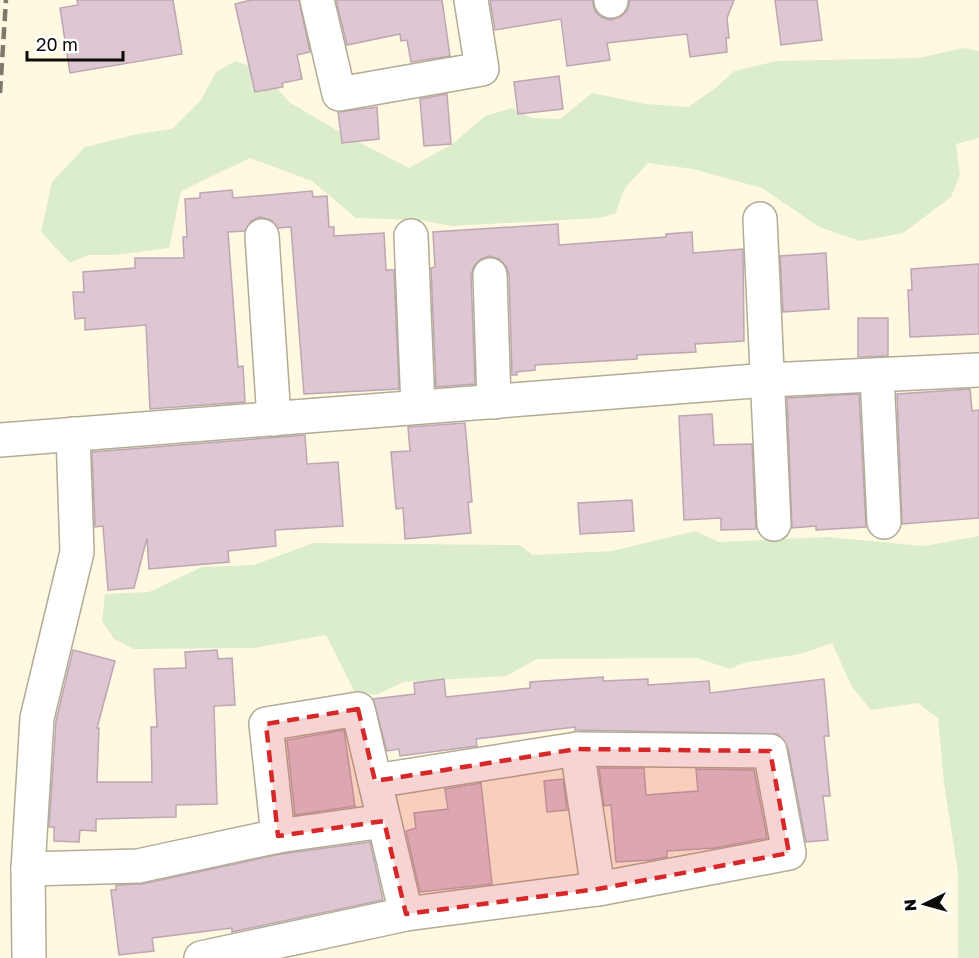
<svg xmlns="http://www.w3.org/2000/svg" width="979" height="958" font-family="'Golos Text',sans-serif">
<style>
.green{fill:#dcedcc}
.building{fill:#dec7d3;stroke:#bda6b2;stroke-width:1.5}
.lines{fill:none;stroke-linecap:round;stroke-linejoin:round}
.minor-casing{stroke:#b1ac96;stroke-width:36}
.minor{stroke:#fff;stroke-width:33}
.rail{stroke:#7d796b;stroke-width:4.5;stroke-dasharray:12 6;stroke-linecap:butt}
.marked{fill:#d62828;fill-opacity:0.2;stroke:#d62828;stroke-width:4.5;stroke-dasharray:12 8;stroke-linejoin:round}
</style>
<rect width="100%" height="100%" fill="#fff9e2"/>
<!-- green -->
<g class="green">
<path d="M963,48L979,51V138L956,144L960,175L951,197L903,233L860,241L819,227L762,188L693,169L648,163L625,188L615,214L599,218L451,226L420,220L356,218L312,181L250,158L181,191L169,248L115,255H88L70,263L41,232L52,182L85,147L137,134L172,129L201,100L216,72L235,61L260,69L289,102L343,134L409,168L451,145L485,116L512,108L532,118L560,119L592,93L646,104L688,107L717,87L734,71L777,61L919,58Z"/>
<path d="M695,531L719,542L827,537L924,546L979,536V958H958V873L944,783L938,718L918,703L871,710L852,687L832,643L800,654L743,663L730,669L697,658L537,659L506,676L404,682L376,695L354,691L326,635L254,648L134,649L114,639L102,621L105,594L149,592L202,567L254,565L313,543L519,545L533,555L612,551Z"/>
</g>
<!-- building -->
<g class="building">
<path d="M77,0H173L182,54L70,73L60,8L78,5Z"/>
<path d="M251,0H299L310,52L297,55L302,79L282,83L283,87L255,92L235,4Z"/>
<path d="M336,0H442L450,56L411,62L407,40L401,41L400,34L347,45Z"/>
<path d="M490,0H592L595,11L601,17L610,20L620,17L627,11L630,0H734L727,18L729,38H726L727,52L690,57L687,34L607,43L610,60L567,66L561,19L495,30Z"/>
<path d="M775,0H817L822,40L781,45Z"/>
<path d="M559,76L563,109L518,114L514,82Z"/>
<path d="M447,94L451,144L424,146L420,99Z"/>
<path d="M377,107L379,139L342,143L338,112Z"/>
<path d="M232,190L233,198L312,191L313,197L327,196L329,227H334V236L384,233L386,270H394L399,389L304,394L291,227L278,228L271,220L260,217L251,221L245,231L228,232L238,367L243,366L245,402L150,409L146,325L85,330V318L75,319L73,292H84L83,272L135,268V258H184L183,237H187L185,199L200,198V193Z"/>
<path d="M558,224L559,245L666,237V234L692,232L693,253L743,249L744,341L695,344L696,352L637,355V359L535,365V370L516,372L517,375H512L509,274L506,266L499,259L489,256L481,259L474,266L471,275L475,384L436,387L431,268L435,267L433,232Z"/>
<path d="M826,253L829,309L783,312L780,256Z"/>
<path d="M979,264V334L910,337L908,290H912L911,269Z"/>
<path d="M858,318H888V356L858,357Z"/>
<path d="M970,389L972,411L979,410V518L902,524L897,394Z"/>
<path d="M859,394L866,527L816,530V526L792,528L787,398Z"/>
<path d="M712,414L714,445L752,444L756,529L721,530V518L684,520L679,416Z"/>
<path d="M465,423L472,502H468L471,533L405,539L403,508L396,509L391,452L410,451L408,427Z"/>
<path d="M305,435L307,464L338,462L343,526L275,530L276,546L228,551L229,562L149,569L147,538L134,588L108,590L103,526L95,527L92,452Z"/>
<path d="M632,500L634,531L580,534L578,503Z"/>
<path d="M73,650L115,661L97,728H99L97,782H152L151,727H157L154,669L186,668L185,652L217,650L218,659L232,658L235,705L214,706L217,804L176,805V817L96,819V831L80,830L79,842L54,841V827H49L56,721Z"/>
<path d="M603,677V681L648,679V685L709,681L710,693L824,679L829,736H824L830,796H823L828,840L806,842L788,748L778,734L575,730V727L476,739L477,746L400,756L399,749L387,751L373,699L415,694L414,683L444,679L446,697L530,688V682Z"/>
<path d="M344,730L355,806L295,815L287,740Z"/>
<path d="M599,768H644L646,795L698,791L696,769L754,770L767,838L715,848L667,851V857L651,860L616,862L611,805L604,806Z"/>
<path d="M563,779L567,810L547,812L544,781Z"/>
<path d="M481,783L492,884L420,892L406,831L416,828L414,813L448,809L445,789Z"/>
<path d="M370,842L383,900L236,931L232,932V928L152,938L154,951L119,955L111,890H116V885L142,884L281,854Z"/>
</g>
<g class="lines">
<defs>
<g id="minor">
<path d="M317,0L339,94L482,69L471,0"/>
<path d="M611,0V1"/>
<path d="M760,219L774,524"/>
<path d="M262,236L274,419"/>
<path d="M411,236L418,407"/>
<path d="M490,275L494,402"/>
<path d="M877,375L884,522"/>
<path d="M0,440L768,380L979,370"/>
<path d="M577,749L598,889"/>
<path d="M278,836L266,724L358,709L406,914"/>
<path d="M28,869L138,866L278,836L384,821"/>
<path d="M29,958L28,869L37,718L77,552L73,434"/>
<path d="M201,958L406,914L598,889L789,853L770,751L577,749L375,781"/>
</g>
</defs>
<!-- minor casing -->
<use href="#minor" class="minor-casing"/>
<!-- minor -->
<use href="#minor" class="minor"/>
<!-- rail -->
<path class="rail" d="M0,93L6,0"/>
</g>
<!-- marked area -->
<path class="marked" d="M358,709L375,781L577,749L770,751L789,853L598,889L406,914L384,821L278,836L266,724Z"/>
<!-- north arrow -->
<g transform="translate(925 904) rotate(265)" stroke="#ffffff" stroke-width="4.5" paint-order="stroke">
<path d="M0-4.5L10 22L0 15L-10 22Z" fill="#0d0b05"/>
<text y="-9" font-size="16" font-weight="bold" text-anchor="middle" fill="#0d0b05">N</text>
</g>
<!-- scale -->
<path d="M27 51v9h96v-9" fill="none" stroke="#0d0b05" stroke-width="3"/>
<text x="36" y="51" font-size="18" fill="#0d0b05" stroke="#ffffff" stroke-width="4.5" paint-order="stroke">20 m</text>
</svg>
